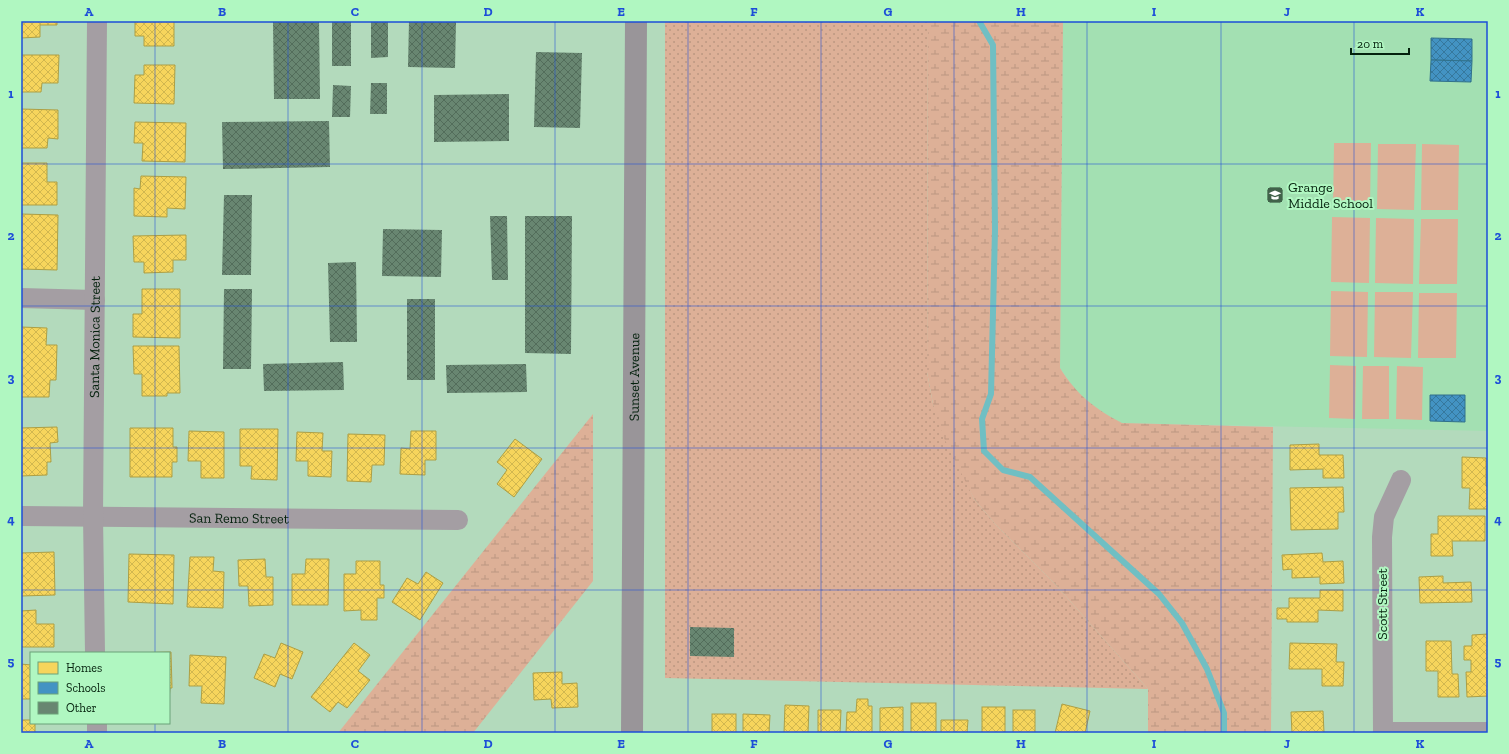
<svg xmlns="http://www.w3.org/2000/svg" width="1509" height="754" font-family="'Zilla Slab',serif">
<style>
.built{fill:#a3e0b2}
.grass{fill:url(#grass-dots)}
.wetland{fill:url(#wetland-marsh)}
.garden{fill:#ddb097}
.homes{fill:url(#homes-cross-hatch);stroke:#ad9f44}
.schools{fill:url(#schools-cross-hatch);stroke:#30718c}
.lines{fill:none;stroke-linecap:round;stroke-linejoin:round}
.stream{stroke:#70bfc3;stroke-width:6}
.building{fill:url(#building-cross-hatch)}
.minor{stroke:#a49ea3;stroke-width:20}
.major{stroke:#999599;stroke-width:22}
.grid{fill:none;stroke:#1d4ed8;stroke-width:1;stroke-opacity:0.55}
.labels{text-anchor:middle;stroke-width:4;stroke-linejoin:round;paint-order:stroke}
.poi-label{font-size:14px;fill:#04210d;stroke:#b0f7c1;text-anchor:start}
.street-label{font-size:14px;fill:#04210d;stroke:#b0f7c1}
.neatline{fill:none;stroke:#1d4ed8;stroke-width:1.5}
.grid-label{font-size:13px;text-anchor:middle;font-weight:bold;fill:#1d4ed8}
</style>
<defs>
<pattern id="grass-dots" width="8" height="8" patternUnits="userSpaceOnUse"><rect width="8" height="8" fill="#ddb097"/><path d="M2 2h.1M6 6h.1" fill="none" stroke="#bc9781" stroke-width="1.8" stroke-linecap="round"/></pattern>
<pattern id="wetland-marsh" width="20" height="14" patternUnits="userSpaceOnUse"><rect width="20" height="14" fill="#ddb097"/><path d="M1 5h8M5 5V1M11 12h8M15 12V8" fill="none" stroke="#bc9781"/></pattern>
<pattern id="homes-cross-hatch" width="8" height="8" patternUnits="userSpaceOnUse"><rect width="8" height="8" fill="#f6d55c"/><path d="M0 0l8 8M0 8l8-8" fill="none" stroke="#d1b74f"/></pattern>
<pattern id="schools-cross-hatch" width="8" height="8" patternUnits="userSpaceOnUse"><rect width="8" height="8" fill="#4393c3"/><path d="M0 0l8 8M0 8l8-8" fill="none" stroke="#36789d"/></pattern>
<pattern id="building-cross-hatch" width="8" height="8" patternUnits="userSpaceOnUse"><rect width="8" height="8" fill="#688671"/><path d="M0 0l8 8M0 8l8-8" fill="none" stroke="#536d5b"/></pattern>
</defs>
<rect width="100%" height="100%" fill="#b3dabc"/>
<!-- built -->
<path class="built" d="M1063,21H1488V431L1121,423L1101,413L1077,393L1060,368Z"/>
<!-- grass -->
<path class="grass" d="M665,21H928L927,372L933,404L974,499L996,525L1055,584L1148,689L665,678Z"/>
<!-- wetland -->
<g class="wetland">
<path d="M928,21H1063L1060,368C1076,394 1095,409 1122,423L1273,427L1271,733H1148V689L1055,584L996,525L974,499L943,436L933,404L927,372Z"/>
<path d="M593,414V581L473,733H338Z"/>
</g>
<!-- garden -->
<g class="garden">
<path d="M1334,143H1371L1370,209L1333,208Z"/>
<path d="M1378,144H1416L1414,210L1377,209Z"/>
<path d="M1422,144L1459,145L1458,210H1421Z"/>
<path d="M1332,217L1370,218L1369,283L1331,282Z"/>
<path d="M1376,218L1414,219L1413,284L1375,283Z"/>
<path d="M1421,219H1458L1457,284H1419Z"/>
<path d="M1331,291L1368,292L1367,357L1330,356Z"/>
<path d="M1375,292H1413L1411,358L1374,357Z"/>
<path d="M1419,293H1457L1456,358H1418Z"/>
<path d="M1330,365L1356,366L1355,419L1329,418Z"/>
<path d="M1363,366H1389V419H1362Z"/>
<path d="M1397,366L1423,367L1422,420L1396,419Z"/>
</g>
<!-- homes -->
<g class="homes">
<path d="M21,21H57V25H40V37L21,38Z"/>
<path d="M135,21H174V46H144V36H135Z"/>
<path d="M21,55H59L58,83H42L41,92H21Z"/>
<path d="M144,65H175L174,104L134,103L135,75H144Z"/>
<path d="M21,109L58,110V139L48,138L47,148H21Z"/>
<path d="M135,122L186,123L185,162L142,161L143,143H134Z"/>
<path d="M21,163H47V182H57V205H21Z"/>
<path d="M141,176L186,177L185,209L167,208V217L134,216V188L140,189Z"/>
<path d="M21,214L58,215L57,270L21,269Z"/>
<path d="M186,235V260H173V272L144,273V262H134L133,236Z"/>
<path d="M142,289H180V338L133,337V314H142Z"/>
<path d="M21,327L47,328L46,345H57L56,380H50L49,397H21Z"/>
<path d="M133,346H179L180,393H167V396H142V374H134Z"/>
<path d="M57,427L58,442L50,443L51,462H47V475L21,476V428Z"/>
<path d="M130,428H173V447H177V462H172V477H130Z"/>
<path d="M240,429H278L277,480L251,479L252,466H240Z"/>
<path d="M189,431L224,432V478H201V461H188Z"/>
<path d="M411,431H436V460H425V475L400,474L401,448L410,449Z"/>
<path d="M297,432L323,433L322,451H332L331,477L308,476V461H296Z"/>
<path d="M348,434L385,435L384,465H372L371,482L347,481Z"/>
<path d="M515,439L542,459L514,497L497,484L507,470L497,462Z"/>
<path d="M1319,444V455H1343L1344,478H1323V469L1290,470V445Z"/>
<path d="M1462,457L1486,458V486H1488V509H1469L1470,488H1462Z"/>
<path d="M1343,487L1344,512H1338V529L1291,530L1290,488Z"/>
<path d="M1438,516H1485V541H1452L1453,556H1431V534H1438Z"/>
<path d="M54,552L55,595L21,596V553Z"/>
<path d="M1322,553L1323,562L1343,561L1344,583L1320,584V577L1292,578V569L1283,570L1282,555Z"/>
<path d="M129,554L174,555L173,604L128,602Z"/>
<path d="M190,557H214L213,571L224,572L223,608L187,607Z"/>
<path d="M265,559L266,577H273V605L249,606L248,586H239L238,560Z"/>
<path d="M306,559H329L328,605H292V574H305Z"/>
<path d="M356,561H380V585H384V598H377V620H361V610L344,611V574H356Z"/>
<path d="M426,572L443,583L420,620L392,602L407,578L418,584Z"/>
<path d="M1443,576V583L1471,582L1472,602L1420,603L1419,577Z"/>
<path d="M1320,590H1343V611L1318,610V622H1287V619H1277V608H1289V598H1320Z"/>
<path d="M36,610V624H54V647H21V611Z"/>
<path d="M1488,634V696L1467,697L1466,672H1471V660H1464V646H1472V635Z"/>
<path d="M1426,641H1451L1452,674H1458L1459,697H1438V671H1426Z"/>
<path d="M281,643L303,652L292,679L280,674L275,687L254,678L264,654L275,658Z"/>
<path d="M354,643L370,655L358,671L370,680L347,708L338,702L330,712L311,697Z"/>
<path d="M1290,643L1337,644L1336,662H1344L1343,686H1322V669H1289Z"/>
<path d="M171,652L172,688H170L169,700V653H128Z"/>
<path d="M190,655L226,657L224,704L201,703L202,686H189Z"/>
<path d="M21,664L31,665V699H21Z"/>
<path d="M562,672V684L577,683L578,707L552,708L551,699L534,700L533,673Z"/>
<path d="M857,699H868V706H872V733H846L847,712H856Z"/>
<rect x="911" y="703" width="25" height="30"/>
<path d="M1062,704L1090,711L1085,733H1055Z"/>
<path d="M785,705L809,706L808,733H784Z"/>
<path d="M903,707V733H880V708Z"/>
<rect x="982" y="707" width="23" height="26"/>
<path d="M818,710H841L840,733H818Z"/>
<rect x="1013" y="710" width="22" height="23"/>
<path d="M1323,711L1324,733H1292L1291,712Z"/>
<rect x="712" y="714" width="24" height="19"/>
<path d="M743,714L770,715L769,733H743Z"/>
<path d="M21,720H31V723H35V733H21Z"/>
<path d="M941,720H968L967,733H941Z"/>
</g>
<!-- schools -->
<g class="schools">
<path d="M1431,38L1472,39V61L1431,60Z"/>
<path d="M1431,60L1472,61L1471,82L1430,81Z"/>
<path d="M1430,395H1465V422L1430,421Z"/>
</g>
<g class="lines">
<!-- stream -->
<path class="stream" d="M979,21L993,45L995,230L991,394L982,419L984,451L1003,470L1030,477L1159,594L1182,623L1207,669L1224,713V733"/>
</g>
<!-- building -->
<g class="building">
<path d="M273,21H319L320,99H274Z"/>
<rect x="332" y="21" width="19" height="45"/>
<path d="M371,21H388V57L371,58Z"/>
<path d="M409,21H456L455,68L408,67Z"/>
<path d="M536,52L582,53L580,128L534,127Z"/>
<path d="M371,83H387V114H370Z"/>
<path d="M333,85L351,86L350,117H332Z"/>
<path d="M509,94V141L434,142V95Z"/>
<path d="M329,121L330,167L223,169L222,122Z"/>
<path d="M224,195H252L251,275H222Z"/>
<path d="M490,216H507L508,280H492Z"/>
<path d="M525,216H572L571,354L525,353Z"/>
<path d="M383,229L442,230L441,277L382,276Z"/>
<path d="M356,262L357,342H330L328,263Z"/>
<path d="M224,289H252L251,369H223Z"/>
<rect x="407" y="299" width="28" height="81"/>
<path d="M343,362L344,390L264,391L263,364Z"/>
<path d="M526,364L527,392L447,393L446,365Z"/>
<path d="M690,627L734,628V657L690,656Z"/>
</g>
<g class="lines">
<!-- minor -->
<g class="minor">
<path d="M21,298L95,300"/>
<path id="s1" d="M21,516L458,520"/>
<path id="s2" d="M95,653L93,516L97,21"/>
<path d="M97,723V733"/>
<path d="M1383,732H1488"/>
<path d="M1383,733L1382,537L1384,517L1401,480"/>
</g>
<!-- major -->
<path class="major" id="s3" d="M632,733L636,21"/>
</g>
<!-- grid -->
<path class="grid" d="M155,21V653M288,21V733M422,21V733M555,21V733M688,21V733M821,21V733M954,21V733M1087,21V733M1221,21V733M1354,21V733M21,164H1488M21,306H1488M21,448H1488M21,590H1488M155,723V733"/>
<!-- icons -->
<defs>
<symbol id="school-square" viewBox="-11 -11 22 22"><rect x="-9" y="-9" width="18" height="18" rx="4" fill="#41624a" stroke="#b0f7c1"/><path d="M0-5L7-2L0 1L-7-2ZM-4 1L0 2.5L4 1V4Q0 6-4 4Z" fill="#fff"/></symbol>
</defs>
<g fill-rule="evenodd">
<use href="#school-square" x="1265" y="185" width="20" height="20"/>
</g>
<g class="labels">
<!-- poi labels -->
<g class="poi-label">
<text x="1288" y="192">Grange<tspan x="1288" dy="16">Middle School</tspan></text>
</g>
<!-- street labels -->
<g class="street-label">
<text dy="5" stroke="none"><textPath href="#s2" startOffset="316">Santa Monica Street</textPath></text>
<text dy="5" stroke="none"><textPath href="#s3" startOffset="356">Sunset Avenue</textPath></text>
<text dy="5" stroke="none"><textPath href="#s1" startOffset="218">San Remo Street</textPath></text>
<text transform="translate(1382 604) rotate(-90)" y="5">Scott Street</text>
</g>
</g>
<!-- border -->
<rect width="1509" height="754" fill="none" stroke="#b0f7c1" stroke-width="44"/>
<!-- legend -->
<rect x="30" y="652" width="140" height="72" fill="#b0f7c1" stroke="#6ba179"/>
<rect x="38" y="662" width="20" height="12" fill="#f6d55c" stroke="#6ba179"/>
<text x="66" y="672" font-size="12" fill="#04210d">Homes</text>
<rect x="38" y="682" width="20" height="12" fill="#4393c3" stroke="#6ba179"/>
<text x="66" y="692" font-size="12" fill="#04210d">Schools</text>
<rect x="38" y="702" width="20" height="12" fill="#688671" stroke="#6ba179"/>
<text x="66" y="712" font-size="12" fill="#04210d">Other</text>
<!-- scale -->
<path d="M1351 48v6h58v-6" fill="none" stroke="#04210d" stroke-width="2"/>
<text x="1357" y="48" font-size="12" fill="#04210d" stroke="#b0f7c1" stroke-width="3" paint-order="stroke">20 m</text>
<rect x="22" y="22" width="1465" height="710" class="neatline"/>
<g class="grid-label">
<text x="89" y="16">A</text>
<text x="222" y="16">B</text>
<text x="355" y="16">C</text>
<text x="488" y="16">D</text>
<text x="621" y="16">E</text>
<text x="754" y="16">F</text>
<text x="888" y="16">G</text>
<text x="1021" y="16">H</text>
<text x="1154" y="16">I</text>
<text x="1287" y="16">J</text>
<text x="1420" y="16">K</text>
<text x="11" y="98">1</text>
<text x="1498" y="98">1</text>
<text x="11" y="240">2</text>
<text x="1498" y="240">2</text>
<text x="11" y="382">3</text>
<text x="1498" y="382">3</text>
<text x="11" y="524">4</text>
<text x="1498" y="524">4</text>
<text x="11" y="666">5</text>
<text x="1498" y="666">5</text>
<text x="89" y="748">A</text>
<text x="222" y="748">B</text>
<text x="355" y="748">C</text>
<text x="488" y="748">D</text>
<text x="621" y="748">E</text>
<text x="754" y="748">F</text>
<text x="888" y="748">G</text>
<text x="1021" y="748">H</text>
<text x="1154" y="748">I</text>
<text x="1287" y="748">J</text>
<text x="1420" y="748">K</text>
</g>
</svg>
